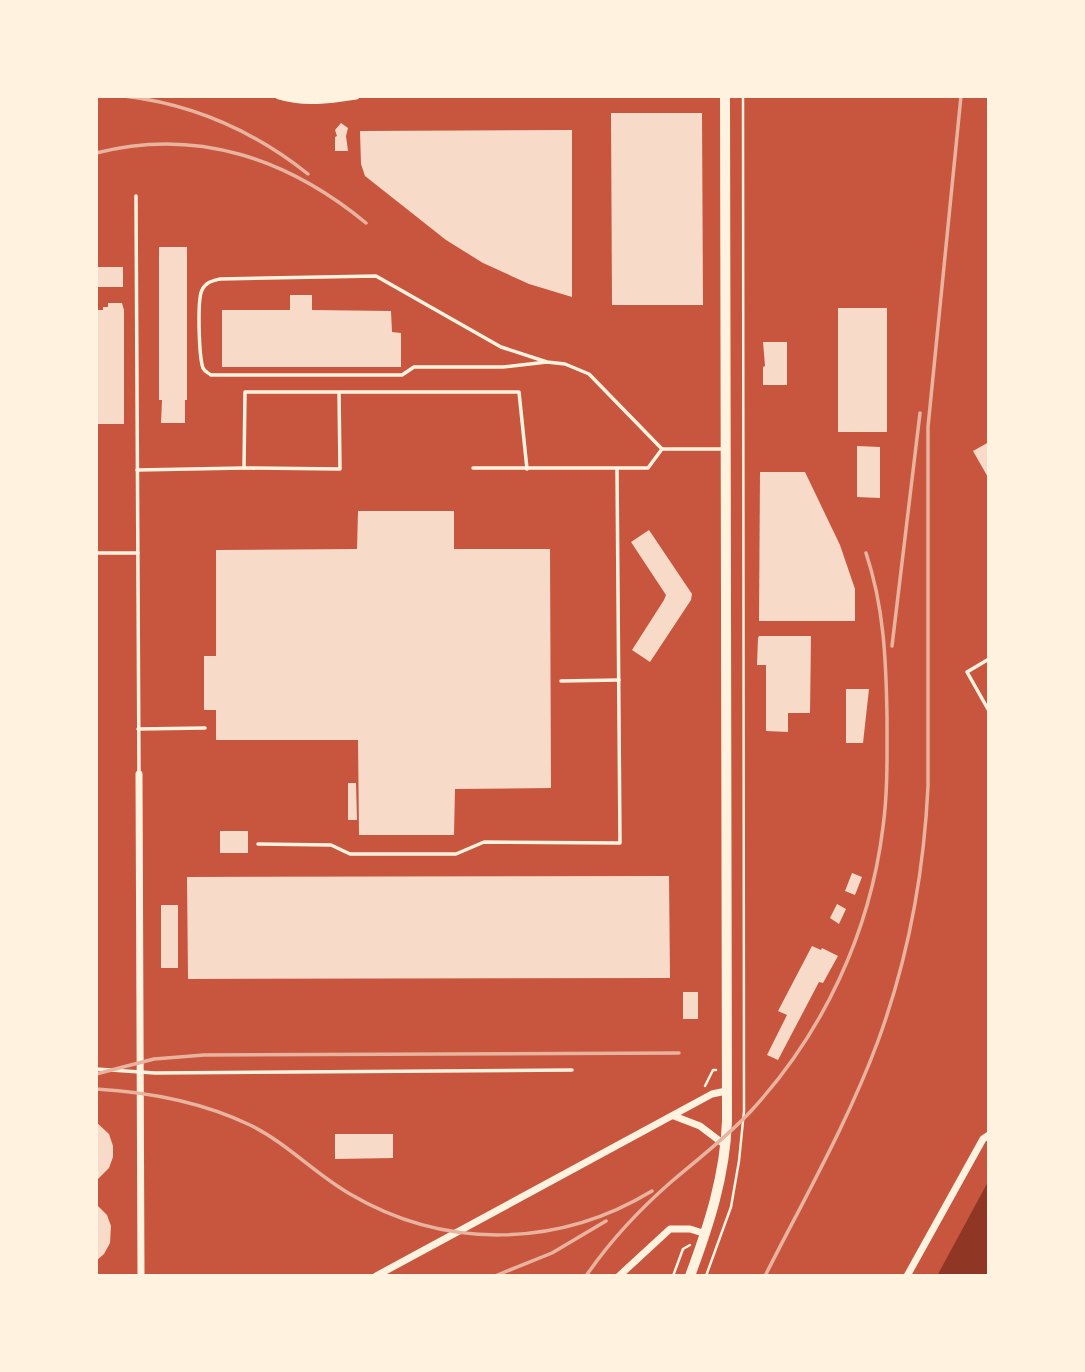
<svg xmlns="http://www.w3.org/2000/svg" width="1085" height="1372" font-family="Literata,serif">
<style>
.water{fill:#8f3625}
.building{fill:#f7dbc8}
.lines{fill:none;stroke-linecap:round;stroke-linejoin:round}
.path{stroke:#fff3e0;stroke-width:2.5}
.service{stroke:#fff3e0;stroke-width:3.5}
.minor{stroke:#fff3e0;stroke-width:7}
.secondary{stroke:#fff3e0;stroke-width:10}
.rail{stroke:#e9b49f;stroke-width:3.5}
</style>
<rect width="100%" height="100%" fill="#c8553d"/>
<!-- water -->
<path class="water" d="M989,1180V1276H937Z"/>
<!-- building -->
<g class="building">
<path d="M611,113H702L703,305H612Z"/>
<path d="M341,123L348,128L346,136L348,151H335V137L337,136L335,130Z"/>
<path d="M572,130V297L529,284L483,263L446,240L365,176L361,164L360,131Z"/>
<path d="M159,247H187V400H185V423H161L162,400H159Z"/>
<rect x="96" y="267" width="27" height="20"/>
<path d="M290,295H312V310L391,311L392,332L401,333V367H222V310H290Z"/>
<path d="M108,303H122L124,310V424H96V310H103V307H108Z"/>
<rect x="838" y="308" width="49" height="124"/>
<path d="M763,342H787V385H763V367L765,366Z"/>
<path d="M989,442V479L973,451Z"/>
<path d="M857,446L880,447V498L857,497Z"/>
<path d="M760,472H805L840,545L855,589V621H759Z"/>
<path d="M358,511H454V549H550L551,788L455,789L454,835H359L358,740H216V710H204V656H216V550L357,549Z"/>
<path d="M649,530L692,594L691,600L650,662L632,650L664,600L666,595L631,542Z"/>
<path d="M759,636H811L810,713H788V732L766,731V665H757L758,638Z"/>
<path d="M846,689H869L863,743H846Z"/>
<path d="M348,783H356L357,820H348Z"/>
<rect x="220" y="831" width="28" height="22"/>
<path d="M852,873L862,877L855,895L845,891Z"/>
<path d="M669,876L670,978L188,979L187,877Z"/>
<path d="M837,904L846,909L839,924L830,918Z"/>
<rect x="161" y="905" width="17" height="63"/>
<path d="M812,946L821,950L822,948L838,956L823,983L819,982L778,1060L767,1055L787,1015L778,1011Z"/>
<rect x="683" y="992" width="15" height="27"/>
<path d="M96,1122L109,1134L113,1146V1157L109,1168L96,1181Z"/>
<path d="M335,1134H393V1158L335,1159Z"/>
<path d="M96,1204L107,1215L111,1226L110,1243L104,1254L96,1261Z"/>
</g>
<g class="lines">
<!-- path -->
<g class="path">
<path d="M705,1086L713,1070H716"/>
<path d="M673,1276L683,1249L690,1245"/>
<path d="M706,1276L731,1207L739,1161L744,1111L743,96"/>
</g>
<!-- service -->
<g class="service">
<path d="M136,196L139,774"/>
<path d="M547,362L501,347L376,276L220,279C212,281 206,282 202,290C197,300 199,357 203,368C205,372 207,372 211,375H402L414,367H503L547,362L565,364L589,374L662,449H723"/>
<path d="M339,392L340,469L244,468L245,392H519L527,469"/>
<path d="M473,468H648L662,449"/>
<path d="M137,470L244,468"/>
<path d="M96,553H138"/>
<path d="M989,659L967,672L989,711"/>
<path d="M561,681L619,680"/>
<path d="M138,729L205,728"/>
<path d="M258,844L331,845L350,854H456L484,842L620,843L617,469"/>
<path d="M96,1069L155,1073L572,1070"/>
</g>
<!-- minor -->
<g class="minor">
<path d="M279,96C304,104 330,100 356,96"/>
<path d="M139,774L141,1276"/>
<path d="M674,1116L700,1126L725,1145"/>
<path d="M376,1276L712,1094L726,1091"/>
<path d="M619,1276L670,1229H690L706,1234"/>
<path d="M907,1276L983,1139L989,1135"/>
</g>
<!-- secondary -->
<path class="secondary" d="M690,1276C709,1225 725,1176 727,1121L725,96"/>
<!-- rail -->
<g class="rail">
<path d="M124,96C192,104 254,131 308,174"/>
<path d="M96,153C197,127 288,159 366,223"/>
<path d="M892,646L920,413"/>
<path d="M96,1074L154,1059L204,1055L679,1053"/>
<path d="M96,1089C149,1092 202,1102 250,1125C287,1143 315,1174 350,1194C445,1250 558,1248 652,1191"/>
<path d="M495,1276L552,1253L606,1221"/>
<path d="M586,1276C610,1241 639,1210 671,1182C698,1159 727,1137 751,1111C823,1033 870,933 883,827C888,790 887,753 887,716C886,659 884,607 866,553"/>
<path d="M765,1276C804,1199 848,1122 878,1041C908,959 924,873 928,786V427L961,96"/>
</g>
</g>
<!-- border -->
<rect width="1085" height="1372" fill="none" stroke="#fff3e0" stroke-width="196"/>
</svg>
